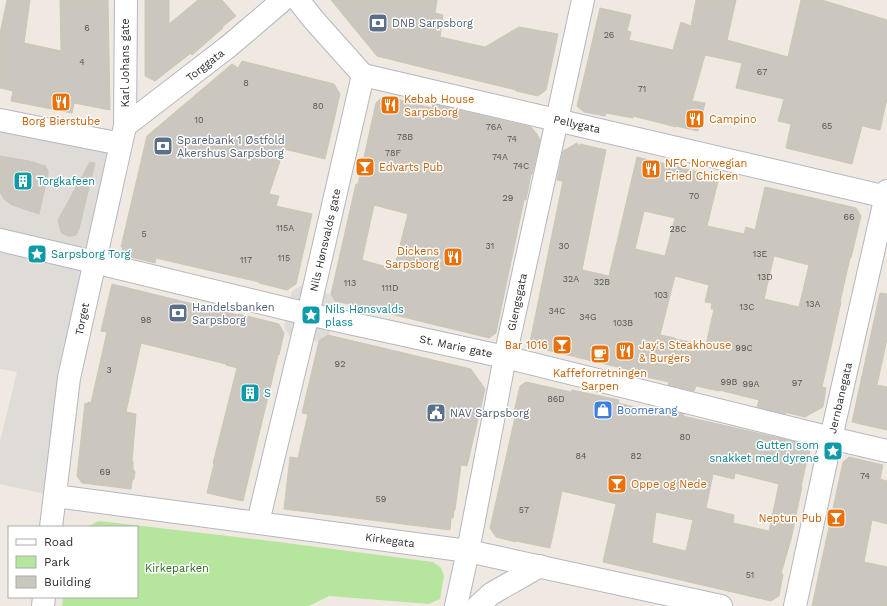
<svg xmlns="http://www.w3.org/2000/svg" width="887" height="606" font-family="'Work Sans',sans-serif">
<style>
.green{fill:#b6e59e}
.plaza{fill:#dfdcd8}
.building{fill:#cbc7bf;stroke:#cbc5ba;fill-rule:evenodd}
.lines{fill:none;stroke-linecap:round;stroke-linejoin:round}
.minor-casing{stroke:#b4b7c1;stroke-width:24}
.minor{stroke:#fff;stroke-width:22}
.labels{text-anchor:middle;stroke-width:3;stroke-linejoin:round;paint-order:stroke}
.number-label{font-size:9px;fill:#555452}
.service-label{font-size:11px;fill:#4e5e75;stroke:#fff;text-anchor:start}
.street-label{font-size:11px;fill:#2e2e2e;stroke:#fff}
.food-label{font-size:11px;fill:#c56008;stroke:#fff;text-anchor:start}
.culture-label{font-size:11px;fill:#0d838f;stroke:#fff;text-anchor:start}
.shop-label{font-size:11px;fill:#366cbe;stroke:#fff;text-anchor:start}
.park-label{font-size:11px;fill:#2c6e1b;stroke:#fff}
</style>
<rect width="100%" height="100%" fill="#efe9e1"/>
<!-- green -->
<path class="green" d="M99,521L271,541L433,562L441,568L444,576L440,599L429,604L329,596L309,606H62L63,597H137V527H88L94,523Z"/>
<!-- plaza -->
<g class="plaza">
<path d="M0,120L121,144L55,496L0,484V442L17,372L0,369Z"/>
<path d="M301,286L333,295L338,302L328,337L321,342L289,335L284,327L292,291Z"/>
</g>
<!-- building -->
<g class="building">
<path d="M7,0H30L24,43L61,51L60,0H108L110,110L74,103L72,113L11,101L13,91L0,88V34Z"/>
<path d="M145,0H169V24L198,0H222L236,16L222,27L223,28L192,55L191,53L155,81L145,76Z"/>
<path d="M331,0H437L435,13L443,15L440,37L485,47L519,27L558,34L546,90L538,96L516,91V90L425,68L377,56Z"/>
<path d="M696,0H736L727,40L788,57L801,0H822L887,20V98L880,130L862,126L852,164L786,148L791,124L778,121L784,99L736,88L742,63L705,55L692,101L705,103L698,131L676,126V127L633,116V118L606,113L605,116L584,112L577,106L589,56L600,8L631,15L627,31L631,32L629,40L673,50L681,22L691,26Z"/>
<path d="M242,61L334,84L340,94L325,159L284,149L269,194L279,196L276,206L312,214L296,284L287,290L259,283V282L156,258L155,263L127,256L128,251L122,250L123,247H121L147,136L232,64L238,68Z"/>
<path d="M385,98L397,99L432,108L433,104L531,127L537,134L540,140L532,174H531L526,200H524L496,333L489,338L366,308L335,301L331,294L356,184H358L376,103L380,99ZM374,205L408,214L394,269L362,260Z"/>
<path d="M577,143L580,147V144L606,150L582,270L609,276L637,157L719,177L707,226L744,234L746,227L755,230L765,187L856,208L861,216L851,258H850L840,302H841L822,387L826,388L823,407L805,417L784,412L786,414L757,407L759,400L719,390V391L696,386L694,391L668,385L669,382L646,377L647,374L534,347L530,342L563,181L557,180L563,151ZM644,211L675,218L665,256L635,249ZM774,256L809,265L799,307L764,299ZM675,276L709,285L705,302L712,303L711,309H714L706,345L675,339V338L660,335Z"/>
<path d="M0,156L29,161L45,166L48,171V174L39,214L12,205L4,199L0,192Z"/>
<path d="M90,162L95,163L79,229L76,235L72,236H67L61,232L58,220Z"/>
<path d="M112,284L238,315L239,314L279,324L284,333L279,355H278L243,501L207,493L214,464L213,463L237,368L226,365V364L141,343L126,412L136,414L132,461H133V469L135,472L134,479L132,481L131,489L82,483L77,476L85,403L88,404V402L91,403L107,332L101,331Z"/>
<path d="M880,293L887,294V339L877,385L887,387V430L852,422Z"/>
<path d="M328,335L471,369L485,389L467,466L461,465L455,510H454L453,518H451L450,530L284,509L290,457L298,458L308,414L302,413L319,341Z"/>
<path d="M526,382L571,392L572,390L619,400L618,403L656,412L658,408L684,414L683,416L805,444L806,447L810,448L809,451L810,453L808,455L801,487H802L791,539L781,574H783L779,596L771,601L603,562L616,504L562,491L550,548L516,541V542L496,537L490,528L516,413L514,412L520,386ZM735,473L779,484L769,531L733,523L734,515L706,508L713,474L734,479ZM656,512L693,520L686,551L652,543Z"/>
<path d="M849,457L883,465L880,479L887,481V524L872,520L864,562L887,567V606H812L843,462Z"/>
</g>
<g class="lines">
<defs>
<g id="minor">
<path d="M298,0L313,19L363,75L887,197"/>
<path d="M0,120L121,144"/>
<path d="M125,126L229,46L283,0"/>
<path d="M0,240L94,262L308,314L505,357L831,438L887,451"/>
<path d="M55,496L468,551L721,606"/>
<path d="M258,522L308,314L363,75"/>
<path d="M51,527L69,378L125,126L126,0"/>
<path d="M43,606L44,597"/>
<path d="M456,606L468,551L505,357L557,120L583,0"/>
<path d="M478,606L491,594L540,566"/>
<path d="M795,606L831,438L887,191"/>
</g>
</defs>
<!-- minor casing -->
<use href="#minor" class="minor-casing"/>
<!-- minor -->
<use href="#minor" class="minor"/>
</g>
<!-- icons -->
<defs>
<symbol id="bank-square" viewBox="-11 -11 22 22"><rect x="-9" y="-9" width="18" height="18" rx="4" fill="#5c6f8a" stroke="#fff"/><path d="M-6-4H6V4H-6ZM0-2.3a2.3 2.3 0 1 0 0 4.6a2.3 2.3 0 1 0 0-4.6Z" fill="#fff"/></symbol>
<symbol id="restaurant-square" viewBox="-11 -11 22 22"><rect x="-9" y="-9" width="18" height="18" rx="4" fill="#e8710a" stroke="#fff"/><path d="M-5-6h1v4h1v-4h1v4h1v-4h1v5L-1.5 .5V6h-2V.5L-5-1ZM5-6V6H3V1.5H1.5Q1.5-4 5-6Z" fill="#fff"/></symbol>
<symbol id="bar-square" viewBox="-11 -11 22 22"><rect x="-9" y="-9" width="18" height="18" rx="4" fill="#e8710a" stroke="#fff"/><path d="M-6-5H6L.8 .8V4.5H3.5V6h-7V4.5H-.8V.8Z" fill="#fff"/></symbol>
<symbol id="building-square" viewBox="-11 -11 22 22"><rect x="-9" y="-9" width="18" height="18" rx="4" fill="#0f9aa8" stroke="#fff"/><path d="M-4-6H4V6H1V3H-1V6H-4ZM-2.5-4.3h1.7v1.8h-1.7ZM.8-4.3h1.7v1.8H.8ZM-2.5-1h1.7V.8h-1.7ZM.8-1h1.7V.8H.8Z" fill="#fff"/></symbol>
<symbol id="sight-square" viewBox="-11 -11 22 22"><rect x="-9" y="-9" width="18" height="18" rx="4" fill="#0f9aa8" stroke="#fff"/><path d="M0-6L1.8-2.2L6-1.7L2.9 1.2L3.7 5.4L0 3.3L-3.7 5.4L-2.9 1.2L-6-1.7L-1.8-2.2Z" fill="#fff"/></symbol>
<symbol id="cafe-square" viewBox="-11 -11 22 22"><rect x="-9" y="-9" width="18" height="18" rx="4" fill="#e8710a" stroke="#fff"/><path d="M-5.5-4.5H6V0H3Q3 3.5 0 3.5H-2.5Q-5.5 3.5-5.5 0ZM3-3.2v2h1.7v-2ZM-6 4.5H4V6H-6Z" fill="#fff"/></symbol>
<symbol id="shop-square" viewBox="-11 -11 22 22"><rect x="-9" y="-9" width="18" height="18" rx="4" fill="#3f7fe0" stroke="#fff"/><path d="M-5-2.5h2.3a2.7 3.5 0 0 1 5.4 0H5L5.5 6h-11ZM-1.5-2.5h3a1.5 2.3 0 0 0-3 0Z" fill="#fff"/></symbol>
<symbol id="civic-square" viewBox="-11 -11 22 22"><rect x="-9" y="-9" width="18" height="18" rx="4" fill="#5c6f8a" stroke="#fff"/><path d="M-.6-6.5H3V-4.5H.6V-3L4-1V1h2V6H-6V1h2V-1L-.6-3ZM-1.2 2.5V6h2.4V2.5Z" fill="#fff"/></symbol>
</defs>
<g fill-rule="evenodd">
<use href="#bank-square" x="367" y="12" width="22" height="22"/>
<use href="#restaurant-square" x="50" y="91" width="22" height="22"/>
<use href="#restaurant-square" x="379" y="94" width="22" height="22"/>
<use href="#restaurant-square" x="684" y="108" width="22" height="22"/>
<use href="#bank-square" x="152" y="135" width="22" height="22"/>
<use href="#bar-square" x="354" y="156" width="22" height="22"/>
<use href="#restaurant-square" x="640" y="158" width="22" height="22"/>
<use href="#building-square" x="12" y="170" width="22" height="22"/>
<use href="#sight-square" x="26" y="243" width="22" height="22"/>
<use href="#restaurant-square" x="442" y="246" width="22" height="22"/>
<use href="#bank-square" x="167" y="302" width="22" height="22"/>
<use href="#sight-square" x="300" y="304" width="22" height="22"/>
<use href="#bar-square" x="551" y="334" width="22" height="22"/>
<use href="#restaurant-square" x="614" y="340" width="22" height="22"/>
<use href="#cafe-square" x="589" y="343" width="22" height="22"/>
<use href="#building-square" x="239" y="382" width="22" height="22"/>
<use href="#shop-square" x="592" y="399" width="22" height="22"/>
<use href="#civic-square" x="425" y="402" width="22" height="22"/>
<use href="#sight-square" x="822" y="440" width="22" height="22"/>
<use href="#bar-square" x="606" y="473" width="22" height="22"/>
<use href="#bar-square" x="825" y="507" width="22" height="22"/>
</g>
<g class="labels">
<!-- number labels -->
<g class="number-label">
<text x="87" y="31">6</text>
<text x="609" y="38">26</text>
<text x="82" y="65">4</text>
<text x="762" y="75">67</text>
<text x="246" y="86">8</text>
<text x="642" y="92">71</text>
<text x="318" y="109">80</text>
<text x="199" y="123">10</text>
<text x="827" y="129">65</text>
<text x="494" y="130">76A</text>
<text x="405" y="140">78B</text>
<text x="512" y="142">74</text>
<text x="393" y="156">78F</text>
<text x="500" y="160">74A</text>
<text x="521" y="169">74C</text>
<text x="694" y="199">70</text>
<text x="508" y="201">29</text>
<text x="849" y="220">66</text>
<text x="285" y="231">115A</text>
<text x="678" y="232">28C</text>
<text x="144" y="237">5</text>
<text x="490" y="249">31</text>
<text x="564" y="249">30</text>
<text x="760" y="257">13E</text>
<text x="284" y="261">115</text>
<text x="246" y="263">117</text>
<text x="765" y="280">13D</text>
<text x="571" y="282">32A</text>
<text x="602" y="285">32B</text>
<text x="350" y="286">113</text>
<text x="390" y="291">111D</text>
<text x="661" y="298">103</text>
<text x="813" y="307">13A</text>
<text x="747" y="310">13C</text>
<text x="557" y="314">34C</text>
<text x="588" y="320">34G</text>
<text x="146" y="323">98</text>
<text x="623" y="326">103B</text>
<text x="744" y="351">99C</text>
<text x="340" y="367">92</text>
<text x="109" y="373">3</text>
<text x="729" y="385">99B</text>
<text x="797" y="386">97</text>
<text x="751" y="387">99A</text>
<text x="556" y="402">86D</text>
<text x="685" y="440">80</text>
<text x="581" y="459">84</text>
<text x="636" y="459">82</text>
<text x="105" y="475">69</text>
<text x="865" y="479">74</text>
<text x="381" y="502">59</text>
<text x="524" y="513">57</text>
<text x="750" y="578">51</text>
</g>
<!-- service labels -->
<g class="service-label">
<text x="392" y="27">DNB Sarpsborg</text>
<text x="177" y="144">Sparebank 1 Østfold<tspan x="177" dy="13">Akershus Sarpsborg</tspan></text>
<text x="192" y="311">Handelsbanken<tspan x="192" dy="13">Sarpsborg</tspan></text>
<text x="450" y="417">NAV Sarpsborg</text>
</g>
<!-- street labels -->
<g class="street-label">
<text transform="translate(125 63) rotate(-90)" y="4">Karl Johans gate</text>
<text transform="translate(205 65) rotate(-38)" y="4">Torggata</text>
<text transform="translate(577 124) rotate(13)" y="4">Pellygata</text>
<text transform="translate(325 240) rotate(-77)" y="4">Nils Hønsvalds gate</text>
<text transform="translate(517 302) rotate(-78)" y="4">Glengsgata</text>
<text transform="translate(82 319) rotate(-78)" y="4">Torget</text>
<text transform="translate(456 346) rotate(12)" y="4">St. Marie gate</text>
<text transform="translate(840 398) rotate(-77)" y="4">Jernbanegata</text>
<text transform="translate(390 540) rotate(8)" y="4">Kirkegata</text>
</g>
<!-- food labels -->
<g class="food-label">
<text x="404" y="103">Kebab House<tspan x="404" dy="13">Sarpsborg</tspan></text>
<text x="709" y="123">Campino</text>
<text x="61" y="125" text-anchor="middle">Borg Bierstube</text>
<text x="665" y="167">NFC Norwegian<tspan x="665" dy="13">Fried Chicken</tspan></text>
<text x="379" y="171">Edvarts Pub</text>
<text x="439" y="255" text-anchor="end">Dickens<tspan x="439" dy="13">Sarpsborg</tspan></text>
<text x="548" y="349" text-anchor="end">Bar 1016</text>
<text x="639" y="349">Jay's Steakhouse<tspan x="639" dy="13">&amp; Burgers</tspan></text>
<text x="600" y="377" text-anchor="middle">Kaffeforretningen<tspan x="600" dy="13">Sarpen</tspan></text>
<text x="631" y="488">Oppe og Nede</text>
<text x="822" y="522" text-anchor="end">Neptun Pub</text>
</g>
<!-- culture labels -->
<g class="culture-label">
<text x="37" y="185">Torgkafeen</text>
<text x="51" y="258">Sarpsborg Torg</text>
<text x="325" y="313">Nils Hønsvalds<tspan x="325" dy="13">plass</tspan></text>
<text x="264" y="397">S</text>
<text x="819" y="449" text-anchor="end">Gutten som<tspan x="819" dy="13">snakket med dyrene</tspan></text>
</g>
<!-- shop labels -->
<g class="shop-label">
<text x="617" y="414">Boomerang</text>
</g>
<!-- park labels -->
<g class="park-label">
<text x="177" y="572">Kirkeparken</text>
</g>
</g>
<!-- legend -->
<rect x="8" y="526" width="130" height="72" fill="#ffffff" stroke="#ababab"/>
<rect x="16" y="539" width="20" height="6" fill="#ffffff" stroke="#ababab"/>
<text x="44" y="546" font-size="12" fill="#2e2e2e">Road</text>
<rect x="16" y="556" width="20" height="12" fill="#b6e59e" stroke="#ababab"/>
<text x="44" y="566" font-size="12" fill="#2e2e2e">Park</text>
<rect x="16" y="576" width="20" height="12" fill="#cbc7bf" stroke="#ababab"/>
<text x="44" y="586" font-size="12" fill="#2e2e2e">Building</text>
</svg>
